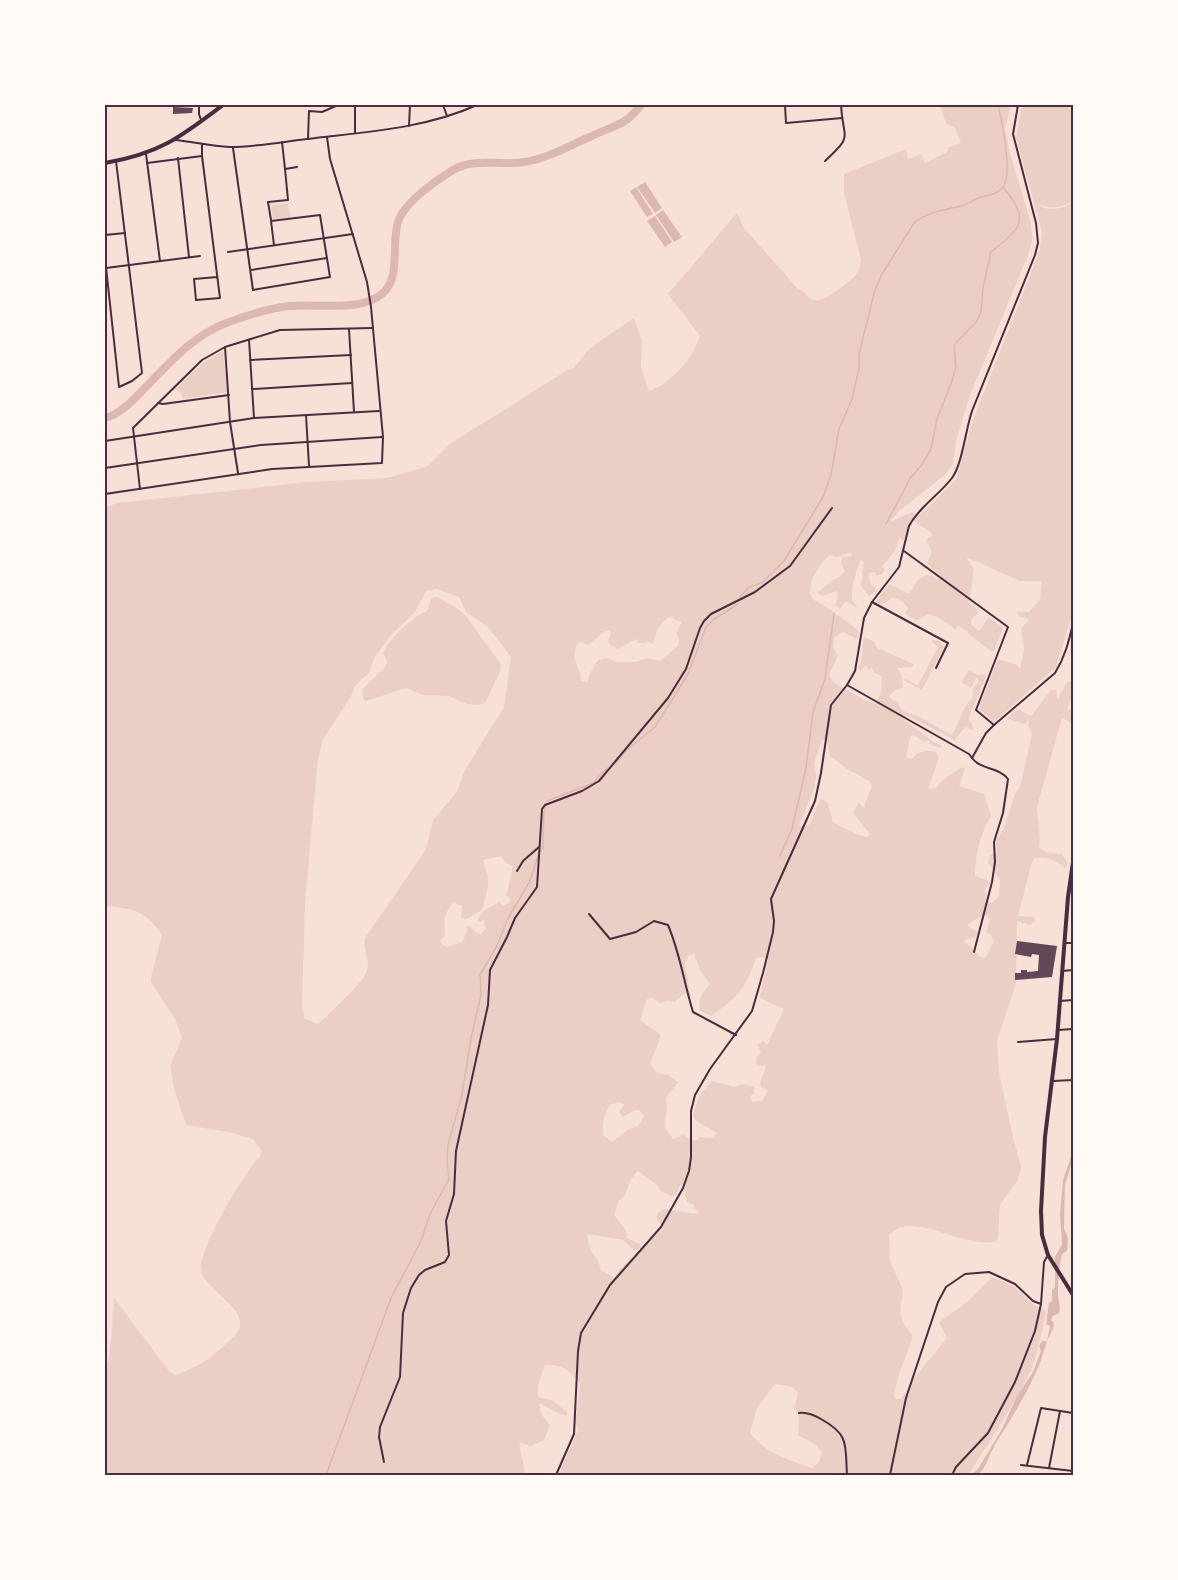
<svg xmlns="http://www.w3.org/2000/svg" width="1178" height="1580" font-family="'DejaVu Sans',sans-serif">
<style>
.green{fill:#ebcfc5;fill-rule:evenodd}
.water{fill:#dcb8b0}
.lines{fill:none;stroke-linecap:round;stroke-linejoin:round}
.stream{stroke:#dcb8b0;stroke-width:1.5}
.river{stroke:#dcb8b0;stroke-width:8}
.building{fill:#644757}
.minor{stroke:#4a2c40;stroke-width:2}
.tertiary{stroke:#4a2c40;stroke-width:2}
.trunk{stroke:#4a2c40;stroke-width:4}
.neatline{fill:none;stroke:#4a2c40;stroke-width:2}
</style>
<rect width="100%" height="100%" fill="#f7e1d7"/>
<!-- green -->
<g class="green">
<path d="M940,105H1011L1005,129L1010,153L1030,220L1033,238L1028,255L969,398L956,441L953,464L945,475L899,511L890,522L912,512L916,514C910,522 909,532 903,540L899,538L895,551L882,566L885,570L882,574L876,576L874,572L869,573L870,583L876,589V592L869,596L861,586L864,562L860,560C856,576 851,581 852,601L856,605L857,608L846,601L840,609L835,605L838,597L837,591L822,596L817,592C823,589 824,587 829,583C835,577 840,579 845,571L841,564L842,558L853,555L850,552L837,557L830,555L825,559L812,579L810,594L814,600L831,610L858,630L859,636L857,639L843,632L834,638L833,647L838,656L829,675L833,682L865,700L876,704L881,692L882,676L874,673L871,667L869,670L865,665L861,671L858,668C863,660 862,647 864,637L875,642L877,648L914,664L912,667L897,668L901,674L903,687L901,689L895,690L889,696L892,700L898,701L901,710L922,718L951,735C960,724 962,706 973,697V688L979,681L977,677L971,688L962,682L969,670L978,675L985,674L986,677L970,714L969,721L972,723L973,730L965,727L955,740L906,715L904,720L934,742L941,745L942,747C937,748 933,746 929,743L930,741H922L914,735L910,737L906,758L912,759C919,751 925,750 936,752L939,757L928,789L937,788C940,779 954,774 962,767L965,769L959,786L984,794L991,816C980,834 975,856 975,876L990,881V884L985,889L987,902L992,903L999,896L1000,880L988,863L990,855L997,853L996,841L1004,828L1015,794L1020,787L1032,734L1028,725L1029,719L1025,724L1007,718L1018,709L1031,716L1051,690H1056L1058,699L1066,683L1073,680V693L1067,709L1073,711V724L1062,718L1037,807L1040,839L1039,847L1046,852L1062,854L1068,864L1065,869C1059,861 1045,856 1034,858L1031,866L1018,916L1034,917L1036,921L1030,925L1017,921L1016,984L997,1041L999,1072L1013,1138L1021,1166L1018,1180L1000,1205L998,1239L995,1242C962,1246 930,1221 901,1227C897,1228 893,1232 889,1234L890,1261L903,1290L900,1313L905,1326L912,1334V1340L899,1374L894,1395L896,1399H901L916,1376L947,1338L939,1322L966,1303L992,1277L1013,1286L1035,1306L1046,1311C1042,1332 1038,1354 1029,1374C1012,1409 989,1442 968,1475H558L578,1430L576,1421L580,1383C568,1369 563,1365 545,1365L538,1385V1397L552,1400L567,1412V1415C554,1415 550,1406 539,1404L541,1414L550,1425L544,1440L531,1446L520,1442C518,1448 525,1464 525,1475H105V1363L108,1362L111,1341L114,1298L169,1371L175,1375C196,1368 214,1357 229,1341C232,1338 236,1335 238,1331C251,1309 204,1291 201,1269C199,1249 245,1170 260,1157L262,1151L253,1139L228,1132L186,1125L175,1092L170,1066L182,1038L176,1021L151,982V977L162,935C145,910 134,909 105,906V507L118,503L307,482L387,478L422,468L429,465L450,444L569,369L574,368L587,351L604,338L634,318L642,341L641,367L649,391C672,383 692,359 700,336L668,294L737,213L744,228L798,289C805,291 807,297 813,300C823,304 851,281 857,273C860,269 860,265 861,260L844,193V174L906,149L908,159L921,154L925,163L947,152L948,148L961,143L955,128L946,123ZM436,589L459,597L466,612L488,627L511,657L504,707L465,770L457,792L433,820L426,849L365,938C363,950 370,959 367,971C363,983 329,1014 318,1024L304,1018L302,1004L305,903L318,759L323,739L351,696L355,686L369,673L375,656L392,634L415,612L426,591ZM671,616L675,620L682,622L676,633L679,639L678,646L660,661L647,658L636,662H617L606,658L598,660L589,675L588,682L581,681C581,663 570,666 577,644L581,642L588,645L605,631H610L611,634L608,639L609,644L617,649L637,639L638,643H645L647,641L653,644C656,631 659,623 671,616ZM827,739L830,756L847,769L869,781L872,786L865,803V809L859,802L853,813L870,834L867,837L856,834L833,822L828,803L821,798L809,825L799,826L814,789L816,777L814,763L822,740ZM501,856L505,862L512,866C513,873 508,887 506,895L510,898V902L504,906L499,902L485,910L478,919V921L481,922L484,919L486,928L481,934L477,933L468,925L466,927L467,932L462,942L447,947L443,945L440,940L445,936C444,922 443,914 453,903L462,906L461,917L465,920L482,910L488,887V876L483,860ZM983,915H987L989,919L991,917L986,932L990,934L994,942L985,958L980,957L970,946L964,942L966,939L975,938L978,933L968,926V924ZM694,954L700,970L710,984C702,993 698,998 700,1011L711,1016C738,997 745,990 756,958L761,957L768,959L760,998L784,1009L767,1045L763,1041L757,1045L761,1053L757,1056L756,1064L758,1066L766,1065L765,1070L760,1081L761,1087L768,1090L762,1101L752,1102L750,1096L754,1094L755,1087L742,1084L734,1087L712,1081L699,1096L693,1115L696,1121L717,1133L712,1138L700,1137L695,1141L683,1135L673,1139L665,1128C665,1117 668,1110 666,1098L678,1082L668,1075L657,1073L650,1063L659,1042L660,1034L640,1020L647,999L653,998L659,1003L668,1001L675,1002L685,993L691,998L685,963L689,955ZM621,1102L625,1105L619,1111L623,1117L635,1110H639L644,1116L638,1126L629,1129L612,1142L603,1135C602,1123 604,1114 611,1104ZM638,1171L657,1185L660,1191L671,1196L676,1195L680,1185L686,1184L684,1191L687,1202L693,1204L695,1209L699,1211L698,1214L663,1209L657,1214V1221L664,1227L661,1231L621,1268L614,1278L601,1270L598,1260L590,1250L587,1234L623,1240L635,1251L641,1247L640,1244L627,1238L626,1230L614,1215L619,1200L624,1197L631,1179ZM775,1384L792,1387L798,1393L794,1409L799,1416L798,1435L816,1445L822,1452L819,1462L812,1468C791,1461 762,1452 750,1432L757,1408Z"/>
<path d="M1022,105H1073V201C1061,208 1048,210 1037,203C1047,213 1061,209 1073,203V612L1056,667L994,722L980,710V705L998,659L1017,665L1020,669L1024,649L1021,629L1029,619L1020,617L1016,612H1029L1040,599L1042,581H1020L966,557L974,569L969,603L978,610V613L971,620V624L979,631L989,617L1003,628L994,652C985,649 969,633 959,626L955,629L938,617L929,614L916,621L905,614L908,608L902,601L893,597L885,603L879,604L876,602L880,595L890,584L909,594L918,580L926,575L932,576L937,580L941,577L928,565L927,562L932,552L926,540L933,534L914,521L956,479L974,417L1040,250L1042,232L1016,138Z"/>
<path d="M288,203L290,217L273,219L271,205Z"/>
<path d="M223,351L227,392L183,399L181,393L175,389L204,362Z"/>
<path d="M437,597L458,609L465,615L501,664L500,672L485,703L478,705L467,704L449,696L423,695L406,688L366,701L363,699V689L386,666L387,660L383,653C388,640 415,615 428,610L431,598Z"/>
<path d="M933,640H937L944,647L922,690L903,680L905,679L918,685L938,647L932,642Z"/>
</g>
<!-- water -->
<g class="water">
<path d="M645,182L662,208L655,213L637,187Z"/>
<path d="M636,187L653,214L647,217L630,191Z"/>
<path d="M663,210L682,237L674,242L656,215Z"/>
<path d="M655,216L672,242L665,247L647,221Z"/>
<path d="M1073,1151V1159L1065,1185L1064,1228L1068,1238L1067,1251L1062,1254C1059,1266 1058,1281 1058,1294C1058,1301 1061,1304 1059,1313L1053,1316L1051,1320L1054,1323C1054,1330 1048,1337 1046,1344C1037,1379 1015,1412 996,1443C989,1454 987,1467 978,1475H971L978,1469L1002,1429L1017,1396L1033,1372L1041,1351L1039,1346L1042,1341H1047L1050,1326L1046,1324L1049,1303L1052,1301V1290L1055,1287V1257L1062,1244L1060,1214L1063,1180Z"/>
</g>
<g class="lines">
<!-- stream -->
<g class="stream">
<path d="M886,524L911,477L921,466L931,449L937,419L952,381L956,367L954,345L977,321L981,311L983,288L991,252C1021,228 1031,221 1003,187"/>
<path d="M740,597L748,588L763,582L784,561L823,497L831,475L839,429L852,399L859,368V354L875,290L882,274L914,223C926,212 945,210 961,206C967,205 972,201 978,198C987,195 997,195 1003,187C1013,173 1002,122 998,105"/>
<path d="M616,763L627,750L655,727L688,674L706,627L713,620L738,604"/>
<path d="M547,801L593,783L607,768"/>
<path d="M540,852L543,849L544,810L546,806"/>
<path d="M780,856L792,829L806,768L813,712L825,679L834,614"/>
<path d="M326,1475L391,1298L421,1241L430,1214L449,1179L447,1162L448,1145L462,1095L471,1038L481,995L480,975L498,944L507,920L530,881L538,856"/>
</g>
<!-- river -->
<path class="river" d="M105,418C119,415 131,402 141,392C168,365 192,335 229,322C248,315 270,308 290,306C319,303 360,313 383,293C402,276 390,240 399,219C407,201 436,180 453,170C475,157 500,166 524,162C547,159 570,145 592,136C602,131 615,127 625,121C631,117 636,111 641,105"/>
</g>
<!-- building -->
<g class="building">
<path d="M173,107L193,108L192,113L173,114Z"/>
<path d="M1017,941L1057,946L1052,977L1015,980V973H1021V970H1027V972L1038,971L1039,955L1032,954L1031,957L1015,954Z"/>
</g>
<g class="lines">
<!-- minor -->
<g class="minor">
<path d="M199,105V114L201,120"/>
<path d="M355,105V133"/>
<path d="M443,105L447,116"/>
<path d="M785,105L786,123L842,118"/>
<path d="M409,126L410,105"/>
<path d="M308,139L309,111L322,112L336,106"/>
<path d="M282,142L285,169L297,167"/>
<path d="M233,148L253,290L330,277L320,215L271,221L274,245"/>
<path d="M146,154L160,261"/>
<path d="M202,156L220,298L196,300L194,279L217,277"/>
<path d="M178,158L189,257"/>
<path d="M825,161C854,134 843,141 841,105"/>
<path d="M147,163L202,156V145"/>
<path d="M271,220L268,202L288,200L285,169"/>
<path d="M105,235L125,233"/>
<path d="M228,252L353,234"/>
<path d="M105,258L119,387L132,381L142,373L116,161"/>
<path d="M106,268L200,256"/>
<path d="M251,270L327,258"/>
<path d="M349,329L354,412"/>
<path d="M249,340L254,418"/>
<path d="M225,347L230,422L238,473"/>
<path d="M250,360L351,355"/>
<path d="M252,389L352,383"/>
<path d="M158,403L163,404L229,395"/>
<path d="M306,415L309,466"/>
<path d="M105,441L254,418L379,411"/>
<path d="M105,468L261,445L382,437"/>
<path d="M140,489L133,428L202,360L225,347L280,330L373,328"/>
<path d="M105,494L272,469L382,463L383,437L371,307L367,282L330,159L327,137"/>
<path d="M909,526L899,567L872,602L864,618L855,671L847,685L969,754L972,758L986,733L994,725"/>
<path d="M904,551L1008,627L976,710L994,725L1055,673C1065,657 1069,641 1073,623"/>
<path d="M872,602L948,643L936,668"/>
<path d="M972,758C981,770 999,767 1008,779L1003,813L994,842L995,862L992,882L974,952"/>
<path d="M517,871L523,861L539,847"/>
<path d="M589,914L610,939L636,932L654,921L668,925C680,953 684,983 693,1012L736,1035"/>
<path d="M1064,943H1073"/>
<path d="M1062,971L1073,970"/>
<path d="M1060,1001L1073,1000"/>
<path d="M1058,1030L1073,1029"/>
<path d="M1018,1042L1057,1039"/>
<path d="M1053,1081L1073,1080"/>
<path d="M105,1246V1251"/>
<path d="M799,1413C806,1412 814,1415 821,1419C850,1435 845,1445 847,1475"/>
<path d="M384,1462L379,1437L380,1427L400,1377L403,1313L411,1288L419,1275L425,1270L445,1262L449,1255L446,1221L454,1194L456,1151L488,1005L490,970L507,937L515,918L537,887L542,809L545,805L582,791L599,781L668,698L686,669L700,628L704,621L711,614L755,592L790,566L832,508"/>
<path d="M1021,1465L1073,1471"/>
<path d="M1027,1465L1041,1408L1073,1413"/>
<path d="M1049,1468L1060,1411"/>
<path d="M556,1475L574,1434L578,1351L581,1333L610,1285L661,1227L683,1188L689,1171L691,1157V1111L695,1095L710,1069L752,1011L763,973L773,932L774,921L771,899L815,801L821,773L831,705L847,685"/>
<path d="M890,1475L906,1398L938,1302L946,1287L965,1274L989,1272L1015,1284L1033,1301L1041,1304"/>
<path d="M952,1475L956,1467L988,1433L1015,1382L1035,1331L1041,1304L1044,1262L1048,1255"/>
</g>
<!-- tertiary -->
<g class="tertiary">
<path d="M176,140C194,142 211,146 230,147C255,147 282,142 307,139C364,132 424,129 477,105"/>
<path d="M909,526C919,507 939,495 952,478C962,465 966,428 972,411L1035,255L1038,243L1036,223L1013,134L1018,105"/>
</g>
<!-- trunk -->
<g class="trunk">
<path d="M105,163C159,154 181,137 223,105"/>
<path d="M1073,862L1068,897L1057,1039L1045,1137L1041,1211L1042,1235L1048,1255L1073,1295"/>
</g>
</g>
<!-- border -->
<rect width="1178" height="1580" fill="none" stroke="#fffaf5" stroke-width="213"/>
<rect x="106" y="106" width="966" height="1368" class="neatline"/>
</svg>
